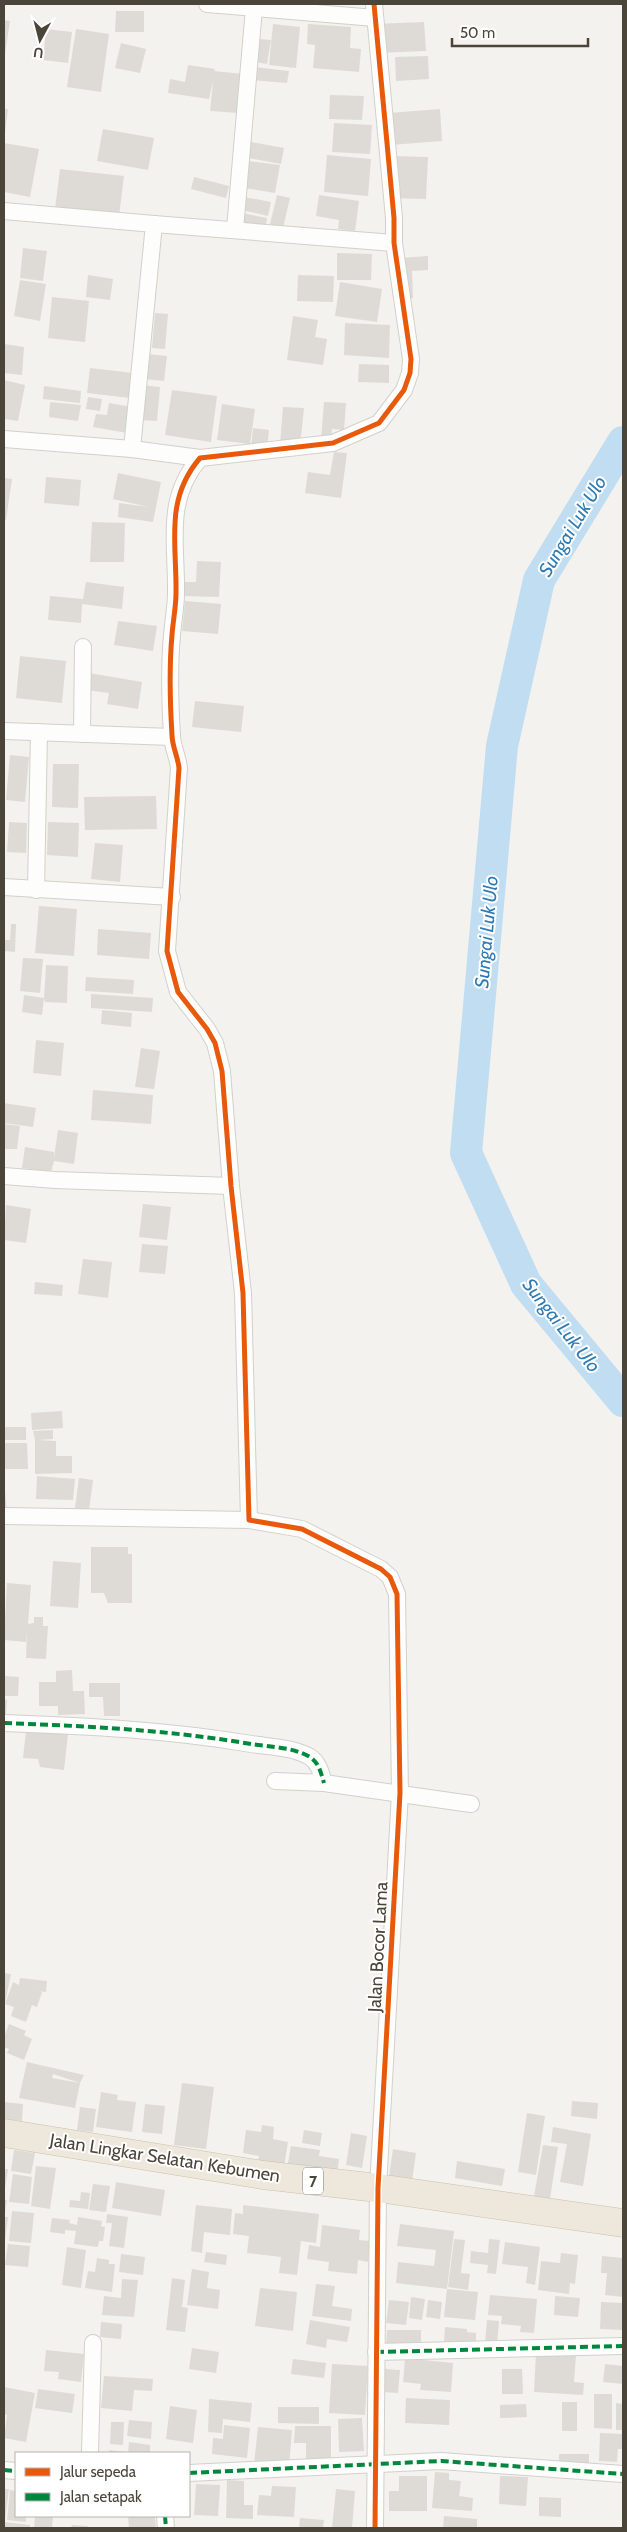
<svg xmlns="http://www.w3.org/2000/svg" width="627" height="2532" font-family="Cabin,sans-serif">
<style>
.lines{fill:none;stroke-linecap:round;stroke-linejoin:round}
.river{stroke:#c0ddf1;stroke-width:32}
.building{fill:#dedbd6;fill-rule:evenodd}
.street-casing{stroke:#d2d0cb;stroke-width:18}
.highway-casing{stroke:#ccbfa9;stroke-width:29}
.street{stroke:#fdfdfc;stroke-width:16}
.highway{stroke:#ede8db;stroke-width:28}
.quiet{stroke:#00873e;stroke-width:4;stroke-dasharray:8 4;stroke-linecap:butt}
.cycleway-casing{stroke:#fff;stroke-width:8}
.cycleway{stroke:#e8590c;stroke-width:5}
.labels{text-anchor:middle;stroke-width:4;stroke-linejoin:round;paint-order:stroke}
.shield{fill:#fff;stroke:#817c74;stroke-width:1}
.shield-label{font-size:16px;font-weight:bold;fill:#4b4439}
.street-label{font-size:18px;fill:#4b4439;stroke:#fff}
.water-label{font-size:19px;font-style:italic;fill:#2e7ab2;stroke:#fff}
</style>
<rect width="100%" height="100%" fill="#f4f2ee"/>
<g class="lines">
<!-- river -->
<path class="river" d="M623,442L539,580L502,746L466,1153L526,1284L623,1401"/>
</g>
<!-- building -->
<g class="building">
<path d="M116,11H144V32H115Z"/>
<path d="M4,20L10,21L5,54H4Z"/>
<path d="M424,22L426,51L376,53L374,24Z"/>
<path d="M273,24L300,27L296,68L269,65Z"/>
<path d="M308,24L351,27L350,48L361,49L359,72L313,68L315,45L307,44Z"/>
<path d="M46,29L72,32L68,63L43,60Z"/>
<path d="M76,29L109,34L101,92L67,87Z"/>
<path d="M259,39L271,40L267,64L255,62Z"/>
<path d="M121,43L146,49L140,73L115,68Z"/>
<path d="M428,56L429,79L396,81L395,57Z"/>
<path d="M188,65L215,69L214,71L243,74L239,113L210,111L213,81L209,99L168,93L170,79L185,82Z"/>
<path d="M253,67L289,71L287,83L252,80Z"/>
<path d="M330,95L364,96L362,120L329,119Z"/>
<path d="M4,109H8L5,133H4Z"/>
<path d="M440,109L442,141L391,145L389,113Z"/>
<path d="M334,123L372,125L370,154L332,152Z"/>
<path d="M103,129L154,138L148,170L97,161Z"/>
<path d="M251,142L284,148L281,164L248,158Z"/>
<path d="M4,143L39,149L30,197L4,192Z"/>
<path d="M327,155L371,159L368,196L324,192Z"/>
<path d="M391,156L428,157L426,199L390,198Z"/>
<path d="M249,161L280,165L275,193L245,188Z"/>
<path d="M60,169L124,176L119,216L55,209Z"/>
<path d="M194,177L229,186L226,198L191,189Z"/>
<path d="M277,195L290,198L283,228L270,224Z"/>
<path d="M319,195L359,201L355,231L338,229L339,220L316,216Z"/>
<path d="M244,197L271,202L268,216L242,210Z"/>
<path d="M242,213L267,218L266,227L241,222Z"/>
<path d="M23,248L47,251L43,281L20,278Z"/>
<path d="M337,253L372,254L371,280H337Z"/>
<path d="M428,256V270L412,271L413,298L402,299L400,258Z"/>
<path d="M88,275L113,279L110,300L86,297Z"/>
<path d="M298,275L334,276L333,302L297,301Z"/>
<path d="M20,280L46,284L40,321L14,316Z"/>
<path d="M340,282L382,289L377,322L335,316Z"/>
<path d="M52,297L89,301L85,342L48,338Z"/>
<path d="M155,313L168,314L165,349L152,348Z"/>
<path d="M293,316L318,320L315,337L327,339L323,365L287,360Z"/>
<path d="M345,323L390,325L389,358L344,355Z"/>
<path d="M4,344L24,347L22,375L4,373Z"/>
<path d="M147,354L167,356L164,381L144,379Z"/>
<path d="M359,364L389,365V383L358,382Z"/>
<path d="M90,368L134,373L130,398L87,393Z"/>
<path d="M4,380L25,385L18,421L4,419Z"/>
<path d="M141,385L160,387L157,421L137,420Z"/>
<path d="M44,386L81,391L80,403L43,399Z"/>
<path d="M172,390L217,396L211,442L165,435Z"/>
<path d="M88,397L102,399L100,411L86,409Z"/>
<path d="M50,402L81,405L78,421L49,417Z"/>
<path d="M324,402L346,403L344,430L332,429L331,441L321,440Z"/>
<path d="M109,403L132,407L127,433L93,427L96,414L107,415Z"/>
<path d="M222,404L255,409L250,444L217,440Z"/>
<path d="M283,407L304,408L300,446L280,444Z"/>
<path d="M253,428L269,430L267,450L251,448Z"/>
<path d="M334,452L347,453L341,498L305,493L308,472L330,475Z"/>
<path d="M118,473L161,482L153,522L118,517L119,503L149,507L113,499Z"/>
<path d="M46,477L81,480L79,506L44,503Z"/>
<path d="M4,478L12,479L6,520H4Z"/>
<path d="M92,522L125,523L124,562H90Z"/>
<path d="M197,561L221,562L219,597L182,596L183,582H196Z"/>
<path d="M86,582L124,587L122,609L82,604L81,623L48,620L50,596L83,599Z"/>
<path d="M185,601L221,604L218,634L182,631Z"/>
<path d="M118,621L157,626L153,651L114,645Z"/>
<path d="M20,656L66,661L62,703L16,698Z"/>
<path d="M89,673L142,682L138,709L107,704L109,693L86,690Z"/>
<path d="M195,701L244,706L241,732L192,727Z"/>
<path d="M10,755L29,757L25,802L6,800Z"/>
<path d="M53,764H79L78,808L52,807Z"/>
<path d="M156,796L157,829L85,830L84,797Z"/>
<path d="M9,822L27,823L26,853L7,852Z"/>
<path d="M48,822L79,823L78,857L47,855Z"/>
<path d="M95,843L123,845L120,882L91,879Z"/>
<path d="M39,906L77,909L74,956L35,953Z"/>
<path d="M11,924H16L15,952L4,951V940H10Z"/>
<path d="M98,929L151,933L149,959L97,955Z"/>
<path d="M23,958L43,959L40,993L20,991Z"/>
<path d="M46,965L68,966L67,1003L45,1002L44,998L42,1015L22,1012L24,995L44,998Z"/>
<path d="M86,977L134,980L133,994L85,991Z"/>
<path d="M91,994L153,998L152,1012L91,1008Z"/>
<path d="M102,1010L132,1013L131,1027L101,1024Z"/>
<path d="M36,1040L64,1043L61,1076L33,1073Z"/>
<path d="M141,1048L160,1051L154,1089L135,1087Z"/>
<path d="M93,1090L153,1095L151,1124L91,1120Z"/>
<path d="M4,1103L36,1108L33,1127L4,1123Z"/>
<path d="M4,1124L20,1126L17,1149H4Z"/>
<path d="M58,1130L78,1133L74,1164L54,1161L51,1172L22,1168L25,1147L54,1152V1158Z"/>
<path d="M143,1204L171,1207L167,1240L139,1237Z"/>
<path d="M6,1205L31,1209L26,1243L4,1240Z"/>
<path d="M142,1244L168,1246L165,1274L139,1272Z"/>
<path d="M83,1259L112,1262L108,1298L78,1294Z"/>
<path d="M35,1282L63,1285L62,1296L34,1294Z"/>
<path d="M62,1411L63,1428L32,1430L31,1413Z"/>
<rect x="4" y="1427" width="22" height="13"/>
<path d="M53,1430V1439L38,1440L56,1441V1456H72V1473L35,1474V1440L33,1431Z"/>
<path d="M4,1443H27L28,1469H4Z"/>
<path d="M37,1476L75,1479L73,1500L36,1499Z"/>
<path d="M79,1478L93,1480L89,1510L75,1508Z"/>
<path d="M4,1481L7,1511L4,1512Z"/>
<path d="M91,1547H128V1554H132V1603H108L104,1593H91Z"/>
<path d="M53,1561L81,1563L78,1608L50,1606Z"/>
<path d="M7,1583L31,1585L28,1624L34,1623V1617H43V1626H48L46,1659L26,1658L27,1631L26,1642L4,1640Z"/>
<path d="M72,1670L73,1691H84L85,1714L58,1715V1706H39V1682H56V1671Z"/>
<path d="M4,1676L19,1677L18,1696H4Z"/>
<path d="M89,1683H120V1716H104L103,1697H89Z"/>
<path d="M4,1699L7,1700L6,1716H4Z"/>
<path d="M26,1731L68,1734L64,1770L40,1767L38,1759L23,1758Z"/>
<path d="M4,1973L11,1974L5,2004H4Z"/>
<path d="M20,1978L47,1981L46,1992L38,1991L42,1992L37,2007L32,2005L26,2022L11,2016L14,2007L5,2004L13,1982L19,1985Z"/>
<path d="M9,2024L26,2031L24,2035L32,2039L24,2060L7,2053L9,2049L4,2047V2037Z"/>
<path d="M27,2062L84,2075L80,2083L75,2108L19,2098ZM53,2074L80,2083L52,2078Z"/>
<path d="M182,2083L214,2087L206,2149L174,2145Z"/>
<path d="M101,2092L118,2095L117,2100L136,2102L132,2132L96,2127Z"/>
<path d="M572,2101L598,2103L597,2119L571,2116Z"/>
<path d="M4,2102L23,2104L22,2121L4,2119Z"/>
<path d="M145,2104L165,2106L162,2134L142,2132Z"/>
<path d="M80,2107L96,2109L93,2132L77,2130Z"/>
<path d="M527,2113L545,2116L536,2175L518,2172Z"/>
<path d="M262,2125L274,2127L273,2139L288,2142L284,2167L258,2163L259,2156L243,2153L246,2130L261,2132Z"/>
<path d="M553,2127L591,2134L583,2186L560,2182L567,2144L551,2142Z"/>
<path d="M304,2130L322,2133L320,2146L302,2143Z"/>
<path d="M351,2133L367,2136L362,2168L346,2165Z"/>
<path d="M543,2145L558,2147L550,2199L534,2196Z"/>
<path d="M291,2146L320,2150L319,2156L339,2159L337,2175L287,2168Z"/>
<path d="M393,2149L416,2153L412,2181L389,2177Z"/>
<path d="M14,2150L35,2153L31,2174L11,2171Z"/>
<path d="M457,2161L505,2169L502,2186L455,2178Z"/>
<path d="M36,2166L56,2168L50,2209L31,2206Z"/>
<path d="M4,2169H8L5,2189H4Z"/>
<path d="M13,2174L32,2177L29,2204L9,2202Z"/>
<path d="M116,2182L165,2190L161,2216L112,2208Z"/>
<path d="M93,2184L110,2186L106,2212L89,2210Z"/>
<path d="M81,2192L90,2193L88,2209L69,2207L70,2200L80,2201Z"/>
<path d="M4,2199L7,2200L5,2212H4Z"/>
<path d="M196,2205L232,2209L230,2235L204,2232L202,2253L191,2251Z"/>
<path d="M243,2205L319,2214L316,2243L301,2241L297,2275L279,2273L281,2257L247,2253L249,2236L233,2234L235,2213L243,2214Z"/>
<path d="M12,2211L34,2213L31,2243L9,2241Z"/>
<path d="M107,2214L128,2217L124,2248L109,2246L112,2223H106Z"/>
<path d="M4,2217H8L5,2240H4Z"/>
<path d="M78,2217L102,2221L101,2226L105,2227L103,2241H99L98,2247L74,2244L76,2231L65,2230V2234L50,2232L52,2218L70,2220L69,2223L77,2225Z"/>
<path d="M400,2224L454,2231L447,2289L478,2292L475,2320L444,2317L447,2289L396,2283L398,2262L434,2266L436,2250L397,2246Z"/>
<path d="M322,2225L360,2230L359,2240L370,2241L368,2262L358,2260L357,2274L328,2271L329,2262L307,2259L309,2245L320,2247Z"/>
<path d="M454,2239L465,2240L461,2273L470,2274L468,2290L448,2287Z"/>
<path d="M489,2239L500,2240L496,2274L487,2273L488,2265L470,2263L471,2251L488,2253Z"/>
<path d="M505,2242L540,2247L535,2285L526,2283L528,2267L502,2264Z"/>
<path d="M8,2244L30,2246L28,2267L5,2265Z"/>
<path d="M67,2247L86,2250L81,2288L62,2285Z"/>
<path d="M206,2252L227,2255L226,2265L204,2262Z"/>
<path d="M561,2253L578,2255L575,2284L570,2283L569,2294L538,2290L541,2261L560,2263Z"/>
<path d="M121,2254L145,2257L143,2275L119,2272Z"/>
<path d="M602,2256L623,2258V2297L605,2295L607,2273H601Z"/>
<path d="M97,2258L109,2260V2264H115L112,2292L85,2288L88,2271L95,2272Z"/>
<path d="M192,2269L209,2272L207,2288L220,2290L218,2309L187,2305Z"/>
<path d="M172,2278L185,2280L182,2307L188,2308L185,2332L166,2330Z"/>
<path d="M122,2279L138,2280L134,2317L102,2315L104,2296L121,2298Z"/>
<path d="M316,2284L335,2286L332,2306L352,2309L351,2321L312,2316Z"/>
<path d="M260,2288L297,2292L293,2331L255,2326Z"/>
<path d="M490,2295L537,2299L534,2333L520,2332L521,2326L501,2324L502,2316L488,2315Z"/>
<path d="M555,2296L580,2298L578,2317L554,2315Z"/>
<path d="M411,2297L425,2299L422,2320L409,2318Z"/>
<path d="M389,2300L409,2302L406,2325L386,2323Z"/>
<path d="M428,2300L442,2302L440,2319L426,2317Z"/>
<path d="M601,2302L623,2303V2330L600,2329Z"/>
<path d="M310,2320L350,2327L347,2342L327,2339L326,2348L306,2344Z"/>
<path d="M487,2320L499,2321L497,2345L485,2344Z"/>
<path d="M101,2322L122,2324L121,2339L100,2337Z"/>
<path d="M445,2327L467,2329V2332L476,2333V2345L444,2343Z"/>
<path d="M387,2330H421V2350L386,2349Z"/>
<path d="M192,2348L219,2352L216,2373L189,2369Z"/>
<path d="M46,2350L84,2354L81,2382L58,2379L59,2372L44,2371Z"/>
<path d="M536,2353L576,2355L574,2382L584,2383L583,2395L534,2392Z"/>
<path d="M405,2358L453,2363L451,2392L420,2390L421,2384L403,2382Z"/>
<path d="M293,2359L326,2363L324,2378L291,2374Z"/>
<path d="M332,2364L368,2366L365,2415L329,2413Z"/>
<path d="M605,2364L623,2366V2384L603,2382Z"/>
<path d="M385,2369L400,2370L398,2393L383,2392Z"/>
<path d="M502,2369H522L523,2394H502Z"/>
<path d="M104,2376L153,2379L152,2391L134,2390L132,2411L101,2408Z"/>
<path d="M4,2387L35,2393L26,2442L4,2438L7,2415L4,2414Z"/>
<path d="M38,2389L75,2394L72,2413L35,2408Z"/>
<path d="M594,2394H612V2429L594,2428Z"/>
<path d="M406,2398L450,2400L449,2425L405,2423Z"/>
<path d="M209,2399L252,2403L250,2422L223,2419L222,2433L208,2432Z"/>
<rect x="562" y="2402" width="15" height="29"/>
<path d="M616,2403L623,2404V2430H616Z"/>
<path d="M526,2404L527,2417L500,2418V2405Z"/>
<path d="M170,2406L197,2410L193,2443L166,2439Z"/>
<path d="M278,2407H319V2424L278,2423Z"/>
<path d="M362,2418L364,2451L339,2452L338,2419Z"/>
<path d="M129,2420L152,2422L151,2439L127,2436Z"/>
<path d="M111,2422H124L123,2445L110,2444Z"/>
<path d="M224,2425L250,2428L247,2458L212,2454L213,2438L223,2439Z"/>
<path d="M295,2426H331V2463H306V2443H294Z"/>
<path d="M258,2427L292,2430L289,2467L254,2464Z"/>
<path d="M600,2433L623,2434V2449H618L617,2462L599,2461Z"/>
<path d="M129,2442L150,2445V2453H128Z"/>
<path d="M109,2450L125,2452V2453H109Z"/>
<rect x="559" y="2454" width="30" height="15"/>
<path d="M435,2472L449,2473V2480L461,2481L459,2496L473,2498L472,2511L432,2508Z"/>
<path d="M399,2476H427V2511H389V2491H399Z"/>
<path d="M500,2476L528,2477L526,2506L499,2504Z"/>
<path d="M227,2480L244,2481V2505H253V2519L226,2518Z"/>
<path d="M196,2484L220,2485L218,2516L194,2515Z"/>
<path d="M272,2486L296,2487L294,2517L257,2515L259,2495L271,2496Z"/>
<path d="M4,2489H9L5,2521H4Z"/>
<path d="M336,2489L355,2491L352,2528H332Z"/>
<path d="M10,2490L16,2491V2516H26V2522L7,2520Z"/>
<path d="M539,2497L561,2498V2517L539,2516Z"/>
<path d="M35,2516H53L52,2528H34Z"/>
<path d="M128,2516H155L156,2528H129Z"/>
<path d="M444,2516L477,2519V2528H443Z"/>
<path d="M300,2518L324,2520L323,2528H299Z"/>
<path d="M4,2522L30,2525V2528H4Z"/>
<path d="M72,2525L88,2526V2528H71Z"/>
</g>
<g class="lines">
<defs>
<g id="street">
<path d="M207,4L375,18"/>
<path d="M374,4L394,218V243L411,359L410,373L404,390L379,423L333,443L200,458C164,500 177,544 176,593C176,607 173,621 172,635C169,668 170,703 172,735C172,746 178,757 179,768L167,951L178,992L207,1029L215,1043L222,1071L231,1186L243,1293L249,1520L302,1529L381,1569L390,1577L397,1594L400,1793L378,2188L375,2528"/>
<path d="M4,211L154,224L132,449"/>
<path d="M154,224L394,243"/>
<path d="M235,229L254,8"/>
<path d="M4,439L132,449L200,458"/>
<path d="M4,731L172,737"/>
<path d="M82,734L83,647"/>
<path d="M4,887L172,897"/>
<path d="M36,890L39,732"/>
<path d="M4,1176L55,1180L231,1186"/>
<path d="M4,1516L249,1520"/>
<path d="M4,1723C87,1726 169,1730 251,1744C270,1747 293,1747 310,1757C319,1763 321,1773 324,1783"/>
<path d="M275,1781L324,1783L471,1804"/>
<path d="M376,2352L623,2346"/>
<path d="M90,2453L93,2343"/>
<path d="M4,2470L16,2471"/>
<path d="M189,2473L441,2461L623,2474"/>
<path d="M165,2516L166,2528"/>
</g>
<path id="highway" d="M4,2133L263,2175L378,2188L623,2223"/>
</defs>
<!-- street casing -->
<use href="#street" class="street-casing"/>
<!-- highway casing -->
<use href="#highway" class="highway-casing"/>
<!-- street -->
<use href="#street" class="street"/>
<!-- highway -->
<use href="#highway" class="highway"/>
<!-- quiet -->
<g class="quiet">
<path d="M4,1723C87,1726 169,1730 251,1744C270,1747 293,1747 310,1757C319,1763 321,1773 324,1783"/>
<path d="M376,2352L623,2346"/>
<path d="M4,2470L16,2471"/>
<path d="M189,2473L441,2461L623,2474"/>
<path d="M165,2516L166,2528"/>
</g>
<defs>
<path id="cycleway" d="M374,4L394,218V243L411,359L410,373L404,390L379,423L333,443L200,458C164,500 177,544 176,593C176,607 173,621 172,635C169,668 170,703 172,735C172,746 178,757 179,768L167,951L178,992L207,1029L215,1043L222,1071L231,1186L243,1293L249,1520L302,1529L381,1569L390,1577L397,1594L400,1793L378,2188L375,2528"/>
</defs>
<!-- cycleway casing -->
<use href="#cycleway" class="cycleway-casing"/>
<!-- cycleway -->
<use href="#cycleway" class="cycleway"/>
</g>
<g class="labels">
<!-- shield labels -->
<rect class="shield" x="303" y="2167.5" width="20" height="27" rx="4"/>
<g class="shield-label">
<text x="313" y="2187">7</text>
</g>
<!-- street labels -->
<g class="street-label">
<text transform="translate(378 1947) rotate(-87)" y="6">Jalan Bocor Lama</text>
<text transform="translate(165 2158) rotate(9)" y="6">Jalan Lingkar Selatan Kebumen</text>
</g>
<!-- water labels -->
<g class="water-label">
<text transform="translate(572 526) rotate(-59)" y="7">Sungai Luk Ulo</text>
<text transform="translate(486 932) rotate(-85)" y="7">Sungai Luk Ulo</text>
<text transform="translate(562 1325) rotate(52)" y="7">Sungai Luk Ulo</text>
</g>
</g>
<!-- border -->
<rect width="627" height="2532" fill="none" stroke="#4b4439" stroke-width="10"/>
<!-- legend -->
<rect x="15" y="2452" width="175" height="65" fill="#ffffff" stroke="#b7b4b0"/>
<rect x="25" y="2468" width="25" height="8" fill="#e8590c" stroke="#b7b4b0"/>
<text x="60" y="2477" font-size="15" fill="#4b4439">Jalur sepeda</text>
<rect x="25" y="2493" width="25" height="8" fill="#00873e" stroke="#b7b4b0"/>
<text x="60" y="2502" font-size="15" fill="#4b4439">Jalan setapak</text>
<!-- north arrow -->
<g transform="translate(40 40) rotate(187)" stroke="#ffffff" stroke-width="4" paint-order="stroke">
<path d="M0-4L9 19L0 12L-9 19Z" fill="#4b4439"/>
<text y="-8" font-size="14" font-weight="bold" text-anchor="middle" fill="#4b4439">U</text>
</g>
<!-- scale -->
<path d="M452 38v8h136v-8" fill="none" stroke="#4b4439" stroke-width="2.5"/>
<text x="460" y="38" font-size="15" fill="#4b4439" stroke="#ffffff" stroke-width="4" paint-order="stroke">50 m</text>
</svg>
